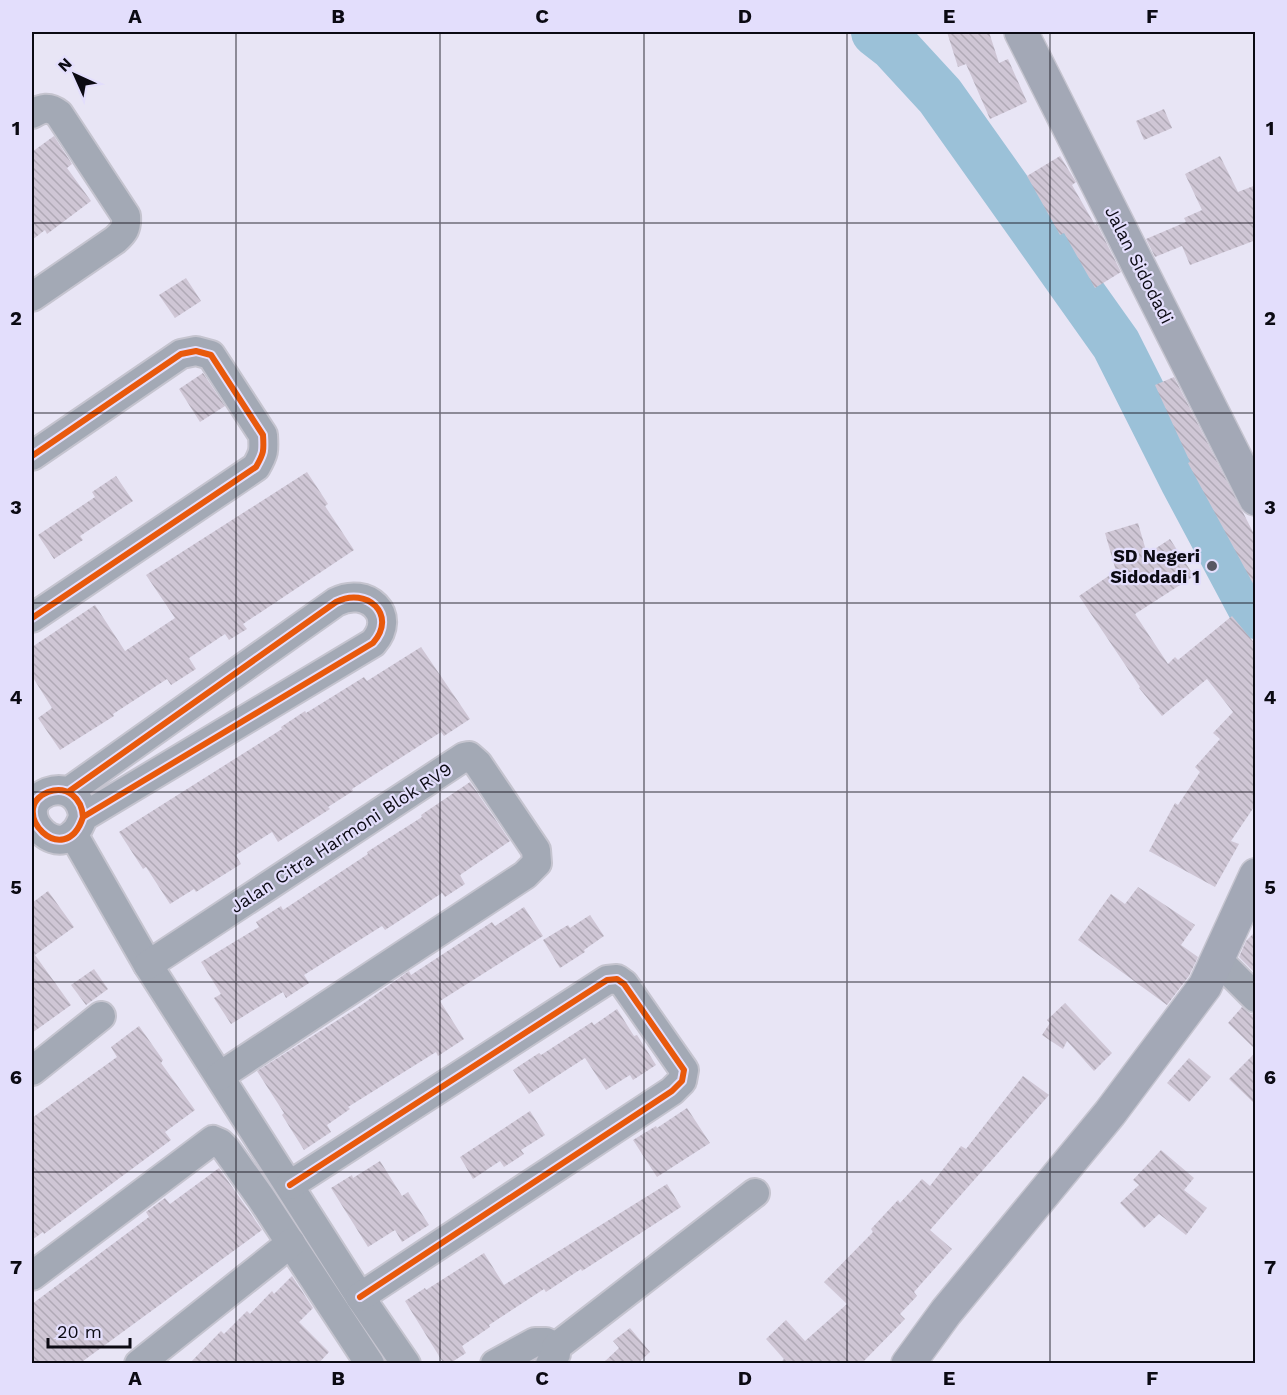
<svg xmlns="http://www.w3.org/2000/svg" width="1287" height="1395" font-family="'Work Sans',sans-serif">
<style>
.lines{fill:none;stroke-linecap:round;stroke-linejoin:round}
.river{stroke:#9bc1d8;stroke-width:50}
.building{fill:url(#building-back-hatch)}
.street-casing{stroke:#c5c4cf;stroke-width:32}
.secondary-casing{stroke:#c5c4cf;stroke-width:36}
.street{stroke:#a3a9b5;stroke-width:28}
.secondary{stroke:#a3a8b6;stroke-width:33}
.cycleway-casing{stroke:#e3defc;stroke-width:10}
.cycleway{stroke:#e8590c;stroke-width:6}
.grid{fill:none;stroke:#0b0a13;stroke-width:1.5;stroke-opacity:0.55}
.poi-dot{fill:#585762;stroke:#e3defc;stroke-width:2}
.labels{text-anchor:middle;stroke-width:4.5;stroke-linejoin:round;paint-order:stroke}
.street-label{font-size:18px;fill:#0b0a13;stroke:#e3defc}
.poi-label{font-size:18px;font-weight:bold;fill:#0b0a13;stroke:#e3defc;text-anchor:end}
.neatline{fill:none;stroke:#0b0a13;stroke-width:2}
.grid-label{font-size:20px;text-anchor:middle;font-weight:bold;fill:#0b0a13}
</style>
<defs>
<pattern id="building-back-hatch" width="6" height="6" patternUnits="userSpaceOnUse" patternTransform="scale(1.5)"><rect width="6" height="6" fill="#cfc6d5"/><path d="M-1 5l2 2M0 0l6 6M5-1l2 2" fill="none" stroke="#b0a9b6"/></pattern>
</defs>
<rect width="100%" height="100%" fill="#e8e5f5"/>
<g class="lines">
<!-- river -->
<path class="river" d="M876,32L894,46L940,96L1116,344L1185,481L1256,614"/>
</g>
<!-- building -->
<g class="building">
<path d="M947,32H989L999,63L1008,59L1027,102L990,119L966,64L958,67Z"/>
<path d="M1164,109L1172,128L1144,140L1136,121Z"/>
<path d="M54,136L72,164L67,168L91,201L47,234L45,230L32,240V152Z"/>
<path d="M1060,156L1076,182L1072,185L1095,225L1097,224L1121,272L1095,288L1064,233L1060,235L1027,176Z"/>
<path d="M1220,156L1238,192L1256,185V240L1190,265L1182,246L1155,257L1146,239L1186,222L1184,218L1202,210L1185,174Z"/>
<path d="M186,278L201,301L175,318L159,295Z"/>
<path d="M203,373L225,406L200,422L179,389Z"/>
<path d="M1174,377L1256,538V589L1188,463L1190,462L1155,385Z"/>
<path d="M307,472L328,504L325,506L354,550L243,624L247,629L229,640L225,634L189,658L196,669L171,685L167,679L113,714L114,716L60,750L38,718L52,708L32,676V647L95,605L125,651L175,618L146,575Z"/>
<path d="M116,476L133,501L80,536L83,540L54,559L38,535L95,497L92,492Z"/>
<path d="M1138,523L1147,554L1170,539L1194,576L1135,614L1168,664L1175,657L1178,660L1232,616L1256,645V804L1231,841L1239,844L1215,887L1149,851L1175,803L1178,805L1200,772L1195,767L1220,739L1213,733L1233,712L1207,679L1162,716L1139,688L1140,687L1079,596L1116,571L1105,533Z"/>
<path d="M421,647L470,719L444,736L441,732L352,789L353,791L328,807L330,809L278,842L272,832L236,855L241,864L196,892L194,889L170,904L146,867L143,869L119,832L282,729L281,727L305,711L306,713L364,677L367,681Z"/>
<path d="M470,782L510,841L460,875L465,884L445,897L442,893L385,930L382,926L304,975L309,983L286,998L283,992L231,1024L214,998L221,994L201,962L259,927L256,922L281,906L283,910L368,854L367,852L422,817L421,815Z"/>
<path d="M1138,887L1195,925L1181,945L1198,957L1189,976L1167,1005L1078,940L1111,894L1125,904Z"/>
<path d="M48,891L74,927L35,955L71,1005L32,1033V903Z"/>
<path d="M524,907L543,936L440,1001L464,1039L438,1056L436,1052L348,1107L350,1109L327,1125L331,1132L304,1150L282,1115L284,1113L257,1071L360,1006L409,971L411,975L492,922L495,926Z"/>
<path d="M590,915L604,936L584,950L585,952L560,968L543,940L568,925L570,928Z"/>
<path d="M1256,931V974L1239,957L1246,941Z"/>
<path d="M94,969L108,989L86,1005L71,985Z"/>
<path d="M1065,1003L1112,1053L1094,1071L1067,1041L1063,1049L1042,1035L1050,1023L1047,1020Z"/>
<path d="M1242,1007L1251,1014H1256V1050L1228,1023Z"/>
<path d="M617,1009L634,1036L637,1035L656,1065L633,1080L630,1075L606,1090L585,1058L529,1094L513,1070L539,1053L541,1055L592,1022L594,1025Z"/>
<path d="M139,1026L163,1060L161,1063L195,1110L165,1132L171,1140L44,1234L43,1232L32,1240V1118L117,1057L111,1047Z"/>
<path d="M1256,1052V1105L1229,1079Z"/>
<path d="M1189,1058L1211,1077L1189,1102L1167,1083Z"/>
<path d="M1023,1076L1049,1095L930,1230L952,1249L914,1292L917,1296L900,1314L905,1319L861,1364H779L784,1359L766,1339L786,1320L805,1341L847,1304L824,1282L873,1232L871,1229L898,1200L900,1203L922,1179L930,1186L961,1146L966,1149Z"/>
<path d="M687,1108L710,1143L657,1177L633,1140L656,1126L657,1128Z"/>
<path d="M530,1111L545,1135L521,1150L524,1154L504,1167L500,1161L473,1179L460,1157Z"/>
<path d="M1161,1150L1194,1178L1184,1190L1207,1208L1186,1235L1159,1214L1144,1228L1120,1203L1139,1185L1133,1180Z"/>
<path d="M380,1161L402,1196L408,1192L429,1225L402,1242L395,1230L368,1247L331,1188L352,1175L353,1178Z"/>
<path d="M219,1168L262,1230L79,1364H32V1304L149,1217L146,1212L165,1198L170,1204Z"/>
<path d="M667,1184L681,1207L582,1271L581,1269L546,1292L544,1289L489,1325L490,1327L462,1346L466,1353L449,1364H444L405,1301L425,1288L426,1290L484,1253L504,1285Z"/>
<path d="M292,1276L313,1308L299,1322L329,1352L318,1364H189L221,1331L224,1334L247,1311L250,1314L272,1291L274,1294Z"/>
<path d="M630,1328L650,1352L637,1364H602L619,1348L613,1341Z"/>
</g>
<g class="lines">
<defs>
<g id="street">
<path d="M32,114C42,108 49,106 59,114L126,216C127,228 124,232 115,240L32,297"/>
<path d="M32,456L181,354L196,351L211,355L263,435C264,451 264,453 256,467L32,618"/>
<path d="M68,792L336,602C367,586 398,615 373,643L83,817C65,873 5,810 48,792C68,785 82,799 83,817"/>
<path d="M73,834L148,965L360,1297L406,1364"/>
<path d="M1217,959L1256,998"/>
<path d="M148,965L464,757L469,756L478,764L536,850L537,863L525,875L220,1076"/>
<path d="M32,1071L101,1016"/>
<path d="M290,1185L607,980L617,979L624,984L684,1070L682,1081L672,1091L360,1297"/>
<path d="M32,1276L213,1140L220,1143L226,1149L261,1198L370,1364"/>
<path d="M139,1364L291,1243"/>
<path d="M495,1364L535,1342H546L556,1347"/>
<path d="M550,1364L556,1354V1347L755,1193"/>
</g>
<g id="secondary">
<path d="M1021,32L1256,499"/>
<path d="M908,1364L946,1312L1110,1113L1205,986L1256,875"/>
</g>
</defs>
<!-- street casing -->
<use href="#street" class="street-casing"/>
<!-- secondary casing -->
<use href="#secondary" class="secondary-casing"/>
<!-- street -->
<use href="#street" class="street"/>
<!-- secondary -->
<use href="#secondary" class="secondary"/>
<defs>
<g id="cycleway">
<path d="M32,456L181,354L196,351L211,355L263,435C264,451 264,453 256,467L32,618"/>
<path d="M68,792L336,602C367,586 398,615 373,643L83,817C65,873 5,810 48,792C68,785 82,799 83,817"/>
<path d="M290,1185L607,980L617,979L624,984L684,1070L682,1081L672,1091L360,1297"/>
</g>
</defs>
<!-- cycleway casing -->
<use href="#cycleway" class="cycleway-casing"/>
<!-- cycleway -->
<use href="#cycleway" class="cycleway"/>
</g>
<!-- grid -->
<path class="grid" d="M236,32V1364M440,32V1364M644,32V1364M847,32V1364M1050,32V1364M32,223H1256M32,413H1256M32,603H1256M32,792H1256M32,982H1256M32,1172H1256"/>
<!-- markers -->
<circle class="poi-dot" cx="1212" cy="566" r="6"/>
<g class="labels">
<!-- street labels -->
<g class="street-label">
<text transform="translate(1139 265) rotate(63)" y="6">Jalan Sidodadi</text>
<text transform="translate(341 838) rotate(-33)" y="6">Jalan Citra Harmoni Blok RV9</text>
</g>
<!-- poi labels -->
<g class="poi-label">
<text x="1200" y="562">SD Negeri<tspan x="1200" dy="21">Sidodadi 1</tspan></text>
</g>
</g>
<!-- border -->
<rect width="1287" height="1395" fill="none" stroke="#e3defc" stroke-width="66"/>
<!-- north arrow -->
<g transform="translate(75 75) rotate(315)" stroke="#e3defc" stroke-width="4.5" paint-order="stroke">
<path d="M0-4.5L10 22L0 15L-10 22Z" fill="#0b0a13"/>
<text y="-9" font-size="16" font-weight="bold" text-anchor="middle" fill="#0b0a13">N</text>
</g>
<!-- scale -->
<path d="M48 1338v9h82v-9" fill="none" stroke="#0b0a13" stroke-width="3"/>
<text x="57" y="1338" font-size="18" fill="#0b0a13" stroke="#e3defc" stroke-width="4.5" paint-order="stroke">20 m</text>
<rect x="33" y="33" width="1221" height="1329" class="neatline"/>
<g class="grid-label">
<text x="135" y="23">A</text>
<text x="338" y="23">B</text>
<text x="542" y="23">C</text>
<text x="745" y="23">D</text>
<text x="949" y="23">E</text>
<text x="1152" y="23">F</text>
<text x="16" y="135">1</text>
<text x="1270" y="135">1</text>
<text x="16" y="325">2</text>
<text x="1270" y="325">2</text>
<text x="16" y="514">3</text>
<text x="1270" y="514">3</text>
<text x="16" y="704">4</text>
<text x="1270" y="704">4</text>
<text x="16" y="894">5</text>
<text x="1270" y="894">5</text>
<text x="16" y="1084">6</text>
<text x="1270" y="1084">6</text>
<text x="16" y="1274">7</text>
<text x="1270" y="1274">7</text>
<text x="135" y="1385">A</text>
<text x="338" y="1385">B</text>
<text x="542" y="1385">C</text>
<text x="745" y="1385">D</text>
<text x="949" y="1385">E</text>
<text x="1152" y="1385">F</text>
</g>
</svg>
